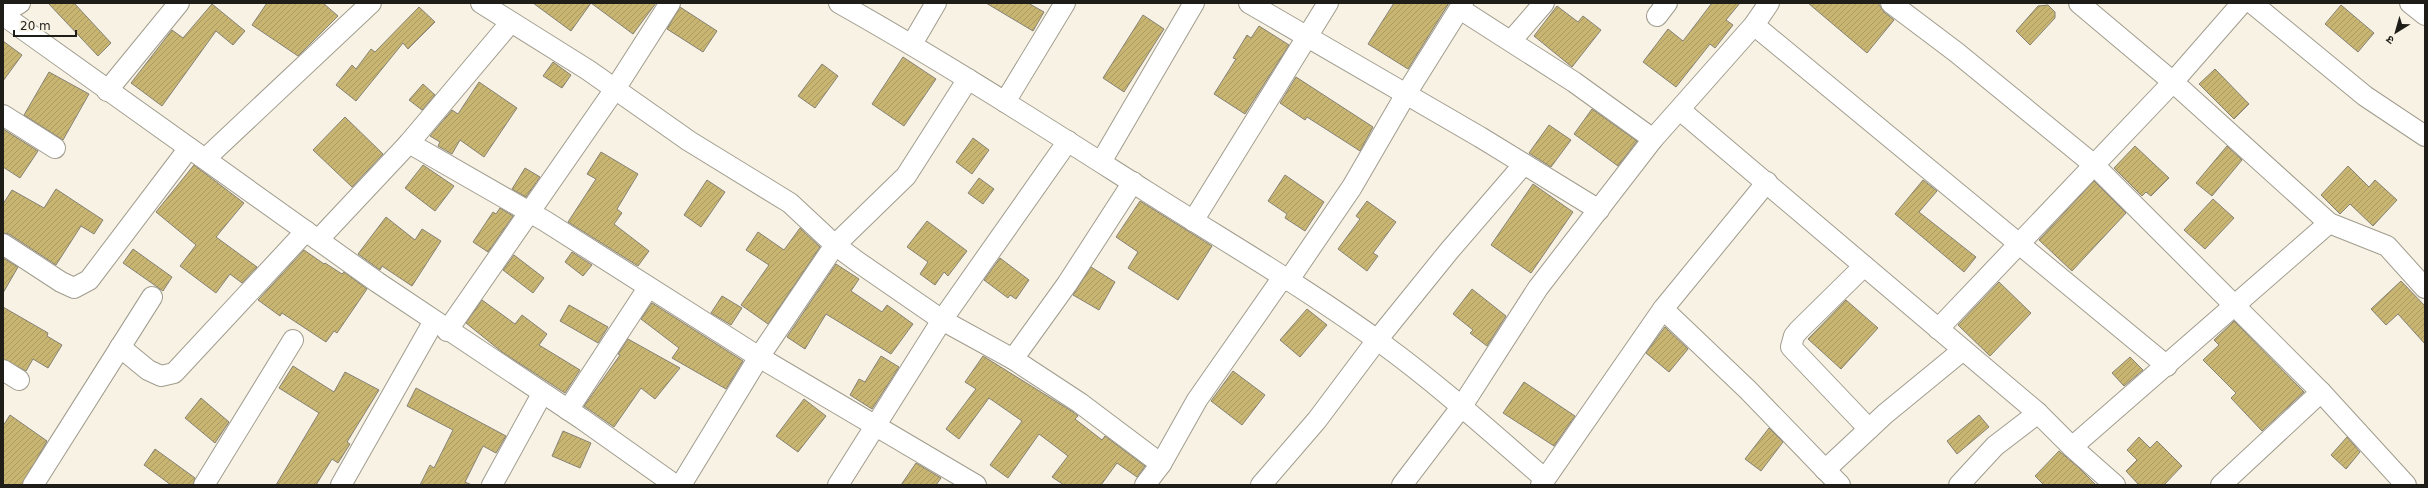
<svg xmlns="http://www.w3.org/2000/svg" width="2428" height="488" font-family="'DejaVu Sans','Noto Sans Devanagari',sans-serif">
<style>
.building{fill:url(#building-hatch);stroke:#868275}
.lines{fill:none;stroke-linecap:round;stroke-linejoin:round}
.street-casing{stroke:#a09c8e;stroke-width:22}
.street{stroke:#fff;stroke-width:20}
</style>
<defs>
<pattern id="building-hatch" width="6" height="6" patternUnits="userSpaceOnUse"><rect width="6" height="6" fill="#c8b571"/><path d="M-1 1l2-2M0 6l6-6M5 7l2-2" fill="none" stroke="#ab9b61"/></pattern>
</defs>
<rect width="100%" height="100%" fill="#f7f2e3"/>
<!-- building -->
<g class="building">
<path d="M48,3H74L111,43L98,56Z"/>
<path d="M267,3H323L338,16L298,56L252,25Z"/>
<path d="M533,3H591L571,31Z"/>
<path d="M591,3H656L633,34Z"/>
<path d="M986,3H1028L1044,12L1033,31Z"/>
<path d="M1394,3H1449L1408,69L1368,44Z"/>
<path d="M1712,3H1740L1726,20L1733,25L1715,48L1710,44L1676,87L1643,62L1668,29L1683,41Z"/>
<path d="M1808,3H1878L1884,12L1894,20L1867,53Z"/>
<path d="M212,4L245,31L233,45L216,31L162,106L131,83L172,30L183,38Z"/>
<path d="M2048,5L2055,12V18L2030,45L2016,31L2038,6Z"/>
<path d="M2341,5L2374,33L2358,52L2325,24Z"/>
<path d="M1557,6L1578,22L1583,16L1601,30L1572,67L1534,36Z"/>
<path d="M419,7L435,22L408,49L403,43L356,101L336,85L352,65L356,69L371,49L375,52Z"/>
<path d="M680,7L717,31L703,52L667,29Z"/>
<path d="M1143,15L1164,29L1124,92L1103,78Z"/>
<path d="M1259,26L1289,45L1245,114L1214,94L1236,59L1233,58L1247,35L1251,38Z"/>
<path d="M3,41L22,55L3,81Z"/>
<path d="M903,57L936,79L904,126L872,104Z"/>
<path d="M553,62L571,75L562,88L543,76Z"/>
<path d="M822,64L838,76L815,108L798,96Z"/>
<path d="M2215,69L2249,104L2234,119L2199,84Z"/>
<path d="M49,72L89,94L63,140L24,115Z"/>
<path d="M1296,77L1373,127L1360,151L1307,117L1305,120L1280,103Z"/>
<path d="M479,82L517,108L484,157L460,140L452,154L438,146L440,142L430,136L452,110L458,114Z"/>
<path d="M423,84L435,95L422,110L409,100Z"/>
<path d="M1592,109L1637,141L1618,166L1574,134Z"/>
<path d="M345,117L383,154L352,187L313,150Z"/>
<path d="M1549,125L1571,140L1551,167L1529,153Z"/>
<path d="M3,129L38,151L20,178L3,167Z"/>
<path d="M973,138L989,150L972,174L956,162Z"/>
<path d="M2135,146L2169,178L2151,196L2146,192L2142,196L2114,168Z"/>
<path d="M2227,146L2242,160L2212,196L2196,183Z"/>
<path d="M601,152L638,174L617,209L622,213L614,224L649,251L638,266L568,222L596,179L587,174Z"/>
<path d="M194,165L244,203L216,237L257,267L242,283L230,274L216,293L180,266L196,245L156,212Z"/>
<path d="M423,165L454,186L435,211L405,188Z"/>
<path d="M2348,166L2369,187L2375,180L2397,200L2373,226L2350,204L2340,214L2321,195Z"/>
<path d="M525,168L540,177L526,197L512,189Z"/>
<path d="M1285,175L1324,202L1305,231L1285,218L1287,214L1268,201Z"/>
<path d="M979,178L994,189L983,204L968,193Z"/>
<path d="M707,180L725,192L701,227L684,215Z"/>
<path d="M1923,180L1937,191L1919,212L1976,257L1964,272L1895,214Z"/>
<path d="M2094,181L2126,213L2072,271L2039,240Z"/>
<path d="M1533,184L1573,212L1531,273L1491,245Z"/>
<path d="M56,189L103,220L94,234L81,226L56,265L9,234L3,233V204L12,190L44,208Z"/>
<path d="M2213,199L2234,218L2205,249L2184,230Z"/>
<path d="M1140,201L1212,246L1178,300L1128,268L1138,252L1116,237Z"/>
<path d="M1367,201L1396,222L1373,253L1378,256L1367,271L1338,249L1360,219L1356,216Z"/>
<path d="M500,208L513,216L488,252L473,242L493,212L496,214Z"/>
<path d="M386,217L415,240L422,229L441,241L412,286L382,266L380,270L358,254Z"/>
<path d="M927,221L967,251L948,276L944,272L935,285L920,274L928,262L907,247Z"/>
<path d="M800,228L820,247L768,324L741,305L769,265L746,250L758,232L784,250Z"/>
<path d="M133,249L172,277L163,291L123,263Z"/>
<path d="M304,250L324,264L325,263L342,274L344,272L367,289L337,333L334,331L326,342L282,313L280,316L258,300Z"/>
<path d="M572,252L592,265L583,276L565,262Z"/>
<path d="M514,255L544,278L533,293L503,270Z"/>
<path d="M3,258L18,267L3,293Z"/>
<path d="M1000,258L1029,280L1016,299L1010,295L1008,298L984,280Z"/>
<path d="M836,264L859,279L851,291L882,312L887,305L913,324L891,354L826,314L805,349L787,337Z"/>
<path d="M1091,267L1115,282L1099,310L1073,295Z"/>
<path d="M2401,281L2425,306V344L2398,314L2386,325L2371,309Z"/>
<path d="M1999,282L2031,313L1990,356L1958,325Z"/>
<path d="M1472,289L1506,316L1487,346L1470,333L1473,330L1453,314Z"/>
<path d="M722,296L742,308L731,325L711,313Z"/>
<path d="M482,300L515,324L522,315L547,334L539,345L580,370L565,393L502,352L466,323Z"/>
<path d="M1846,300L1878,328L1841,369L1808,339Z"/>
<path d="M652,303L743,361L726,389L672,358L679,348L641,319Z"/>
<path d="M569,305L608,327L598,343L560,321Z"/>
<path d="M3,307L48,333L47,336L62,345L48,368L33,359L26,371L3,359Z"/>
<path d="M1307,309L1327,325L1300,357L1280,340Z"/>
<path d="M2234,321L2304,392L2262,431L2231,398L2236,393L2203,360L2219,345L2214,340Z"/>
<path d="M1665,327L1688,349L1669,372L1646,353Z"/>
<path d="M628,339L680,368L655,399L641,388L614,427L584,406L620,355L618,354Z"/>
<path d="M881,356L899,367L872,409L850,395L859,379L865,382Z"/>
<path d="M983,356L1073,412L1078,416L1075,419L1102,440L1105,436L1145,466L1137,477L1117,463L1101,485H1064L1052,477L1068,456L1039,434L1008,478L990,465L1022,421L989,398L959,439L946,429L976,389L965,382Z"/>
<path d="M2130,357L2143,370L2124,386L2112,373Z"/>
<path d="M293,366L334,392L345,372L379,390L347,442L350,444L338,463L332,459L316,485H276L319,413L279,388Z"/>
<path d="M1233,371L1265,395L1242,425L1211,401Z"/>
<path d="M1524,382L1575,416L1554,446L1503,413Z"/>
<path d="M416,388L506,436L496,453L483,446L465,482L472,485H420L430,465L434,468L453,430L407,406Z"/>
<path d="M201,398L229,422L215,443L185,418Z"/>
<path d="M804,399L826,416L798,452L776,436Z"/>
<path d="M10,415L47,441L22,485H3V426Z"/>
<path d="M1979,415L1989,427L1957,454L1947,441Z"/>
<path d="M1769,428L1783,442L1761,471L1745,459Z"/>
<path d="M563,431L591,443L580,468L552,456Z"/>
<path d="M2139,437L2150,448L2157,441L2182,466L2164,485H2139L2126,471L2137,460L2127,450Z"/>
<path d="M2347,437L2360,452L2346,469L2331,455Z"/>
<path d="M155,449L195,478L193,485H171L144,465Z"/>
<path d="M2059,451L2078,467L2096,485H2044L2035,476Z"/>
<path d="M916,463L941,478L936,485H901Z"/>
</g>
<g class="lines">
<defs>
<g id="street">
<path d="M481,3L588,70L689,141L790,203L835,245L858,262L942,320L1013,359L1080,403L1161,464"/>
<path d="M839,3C944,62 1045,127 1146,191C1226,242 1308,289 1384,345C1440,386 1492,433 1545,479"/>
<path d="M1249,3L1480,137L1599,210"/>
<path d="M1891,3L1956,52L2093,164L2321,392L2406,485"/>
<path d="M2079,3L2173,82L2329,223L2387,246L2425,288"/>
<path d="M2252,3L2365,96L2425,136"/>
<path d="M2410,3L2425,15"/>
<path d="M1460,9L1574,82L1653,139"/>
<path d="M3,13L20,3"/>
<path d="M3,15L377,282L582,419L675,485"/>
<path d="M1657,16L1667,3"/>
<path d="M1754,25L2167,366"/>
<path d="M1511,41L1544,3"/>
<path d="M912,44L936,3"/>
<path d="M107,91L179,3"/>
<path d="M1005,102L1065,3"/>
<path d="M1680,110L2038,413L2072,447L2115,485"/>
<path d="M3,115L55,148"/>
<path d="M409,143L545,221L759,357L976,485"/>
<path d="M205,159L371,3"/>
<path d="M1101,162L1194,3"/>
<path d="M1193,221L1328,3"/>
<path d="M318,240L409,143L511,22"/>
<path d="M3,244L61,282L74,288L89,280L189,148"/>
<path d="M1864,266L1799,330L1794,336L1791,347L1869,429"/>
<path d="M1288,281L1352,187L1406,94L1463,3"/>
<path d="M1663,309L1748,390L1840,485"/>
<path d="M1938,329L2173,82L2242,3"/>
<path d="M447,331L615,89L670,3"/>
<path d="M120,347L148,370L161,376L174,373L306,231"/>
<path d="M1013,359L1067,284L1133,182"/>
<path d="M3,370L19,380"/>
<path d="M568,410L648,288"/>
<path d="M2072,447L2329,223"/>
<path d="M1825,470L1885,414L1963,350"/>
<path d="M33,485L152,297"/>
<path d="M204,485L293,340"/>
<path d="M341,485L434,321"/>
<path d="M492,485L542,394"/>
<path d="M681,485L759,357L835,245L906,176L968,79"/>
<path d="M838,485L942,320L1068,141"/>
<path d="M1145,485L1161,464L1197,400L1283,277"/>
<path d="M1261,485L1317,420L1377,340L1449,251L1524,164"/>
<path d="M1402,485L1462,406L1538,288L1653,139L1754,25L1769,3"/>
<path d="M1541,485L1663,309L1767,182"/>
<path d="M1959,485L1995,446L2038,413"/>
<path d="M2221,485L2321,392"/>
</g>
</defs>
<!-- street casing -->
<use href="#street" class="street-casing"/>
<!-- street -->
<use href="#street" class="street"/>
</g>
<!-- border -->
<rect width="2428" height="488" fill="none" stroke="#1f1d18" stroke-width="8"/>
<!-- north arrow -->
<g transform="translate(2396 32) rotate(217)" stroke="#f7f2e3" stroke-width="3" paint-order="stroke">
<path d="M0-3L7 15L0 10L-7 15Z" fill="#1f1d18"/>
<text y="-6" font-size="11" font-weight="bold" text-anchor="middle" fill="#1f1d18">उ</text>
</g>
<!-- scale -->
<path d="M14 30v6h62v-6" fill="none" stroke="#1f1d18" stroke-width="2"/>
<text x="20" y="30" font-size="12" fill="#1f1d18" stroke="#f7f2e3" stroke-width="3" paint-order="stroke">20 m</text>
</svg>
